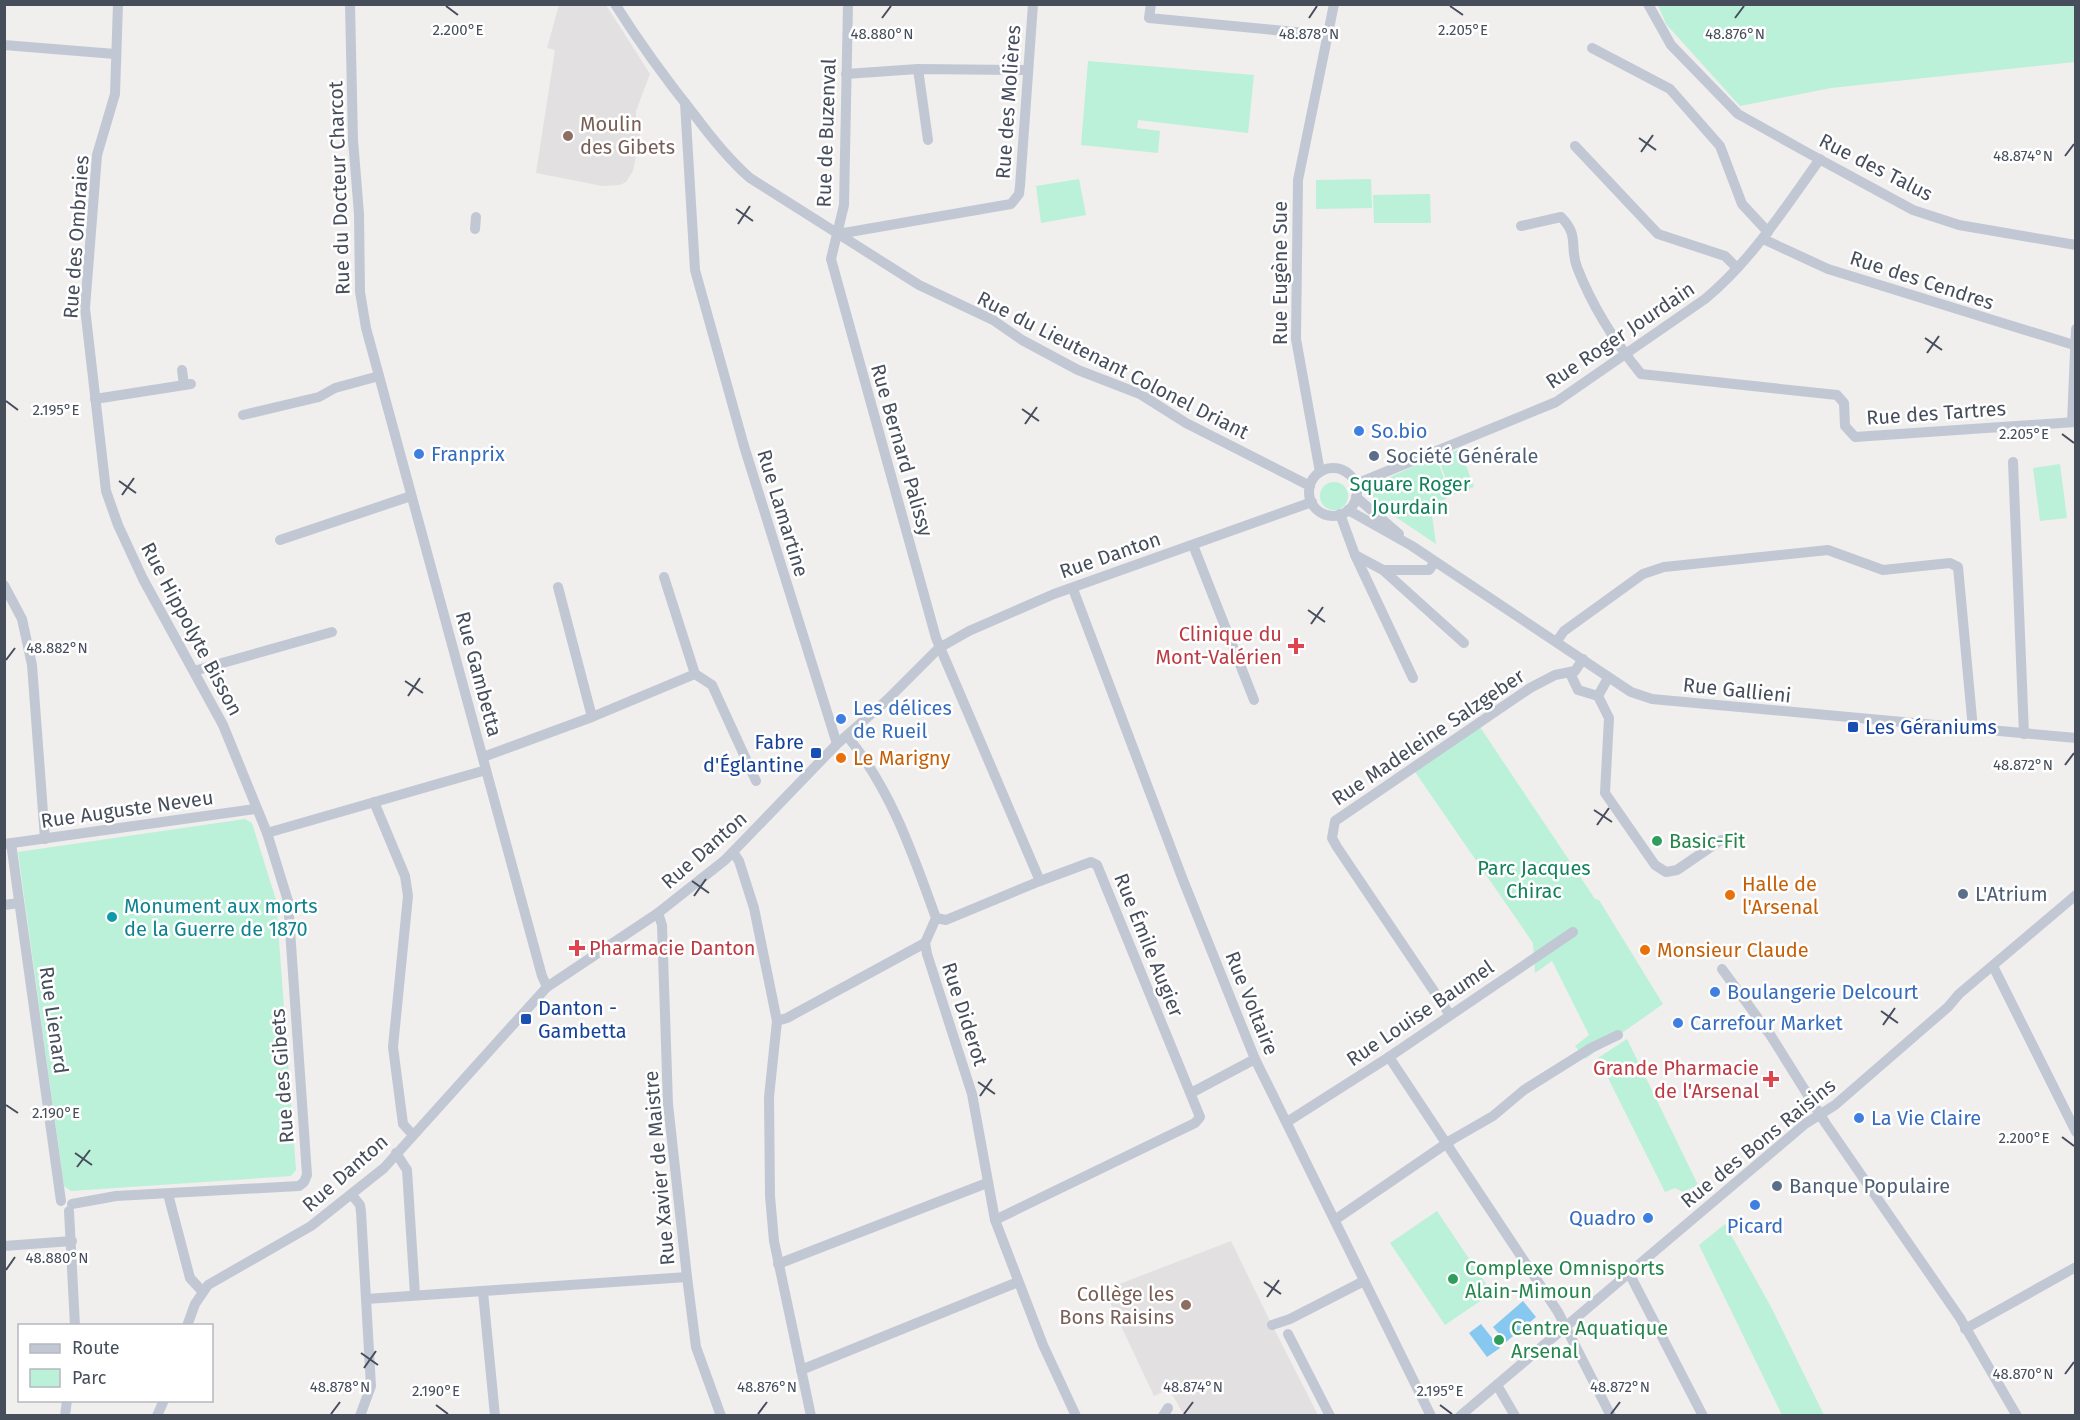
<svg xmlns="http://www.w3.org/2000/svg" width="2080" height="1420" font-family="'Fira Sans',sans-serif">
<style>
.education{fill:#e2e0e0}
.green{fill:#baf1d8}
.water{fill:#86c8ef}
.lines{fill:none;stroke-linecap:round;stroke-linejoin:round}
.minor{stroke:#c1c8d4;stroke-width:10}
.ticks{fill:none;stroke:#464e5c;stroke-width:2}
.education-dot{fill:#8d6e63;stroke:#fff;stroke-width:2}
.shop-dot{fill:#3f7fe0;stroke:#fff;stroke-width:2}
.service-dot{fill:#5c6f8a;stroke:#fff;stroke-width:2}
.health-dot{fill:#e0444e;stroke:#fff;stroke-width:2}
.transit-dot{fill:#1a4fb4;stroke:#fff;stroke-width:2}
.food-dot{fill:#e8710a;stroke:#fff;stroke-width:2}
.leisure-dot{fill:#2e9e5b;stroke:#fff;stroke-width:2}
.culture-dot{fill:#0f9aa8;stroke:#fff;stroke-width:2}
.labels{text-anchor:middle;stroke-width:5;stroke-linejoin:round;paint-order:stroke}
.street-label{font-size:20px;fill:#464e5c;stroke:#fff}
.education-label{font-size:20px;fill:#785e54;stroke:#fff;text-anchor:start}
.shop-label{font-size:20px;fill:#366cbe;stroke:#fff;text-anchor:start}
.service-label{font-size:20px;fill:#4e5e75;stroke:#fff;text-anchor:start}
.park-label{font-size:20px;fill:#13815c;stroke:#fff}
.health-label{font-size:20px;fill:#be3a42;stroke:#fff;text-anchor:end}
.transit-label{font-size:20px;fill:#164399;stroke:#fff;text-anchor:start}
.food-label{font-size:20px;fill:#c56008;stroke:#fff;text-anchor:start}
.leisure-label{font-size:20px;fill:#27864d;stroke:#fff;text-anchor:start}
.culture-label{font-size:20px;fill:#0d838f;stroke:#fff;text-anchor:start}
.ticks-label{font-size:15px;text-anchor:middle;fill:#464e5c;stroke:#fff;stroke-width:5;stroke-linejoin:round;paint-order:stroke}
</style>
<rect width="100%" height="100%" fill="#f1eeee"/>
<!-- education -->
<g class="education">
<path d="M559,5H606L650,74L636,111V128L640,134L633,171L626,182L620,185L602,186L536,173L555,50L547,48Z"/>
<path d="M1231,1241L1269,1319L1318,1415H1184L1169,1389L1154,1396L1104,1290Z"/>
</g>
<!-- green -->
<g class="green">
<path d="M1658,5H2075V62L1831,88L1740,106L1666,24Z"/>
<path d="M1088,61L1254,75L1248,133L1138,120L1137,128L1160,131L1158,153L1081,145Z"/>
<path d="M1079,179L1086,215L1041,223L1036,186Z"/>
<path d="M1371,179L1372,208L1316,209V180Z"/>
<path d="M1430,194L1431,223H1374L1373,195Z"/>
<path d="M1460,449L1474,487L1452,495L1438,458Z"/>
<path d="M1436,456L1450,496L1431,508L1436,544L1372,501L1375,484Z"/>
<path d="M2060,464L2067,518L2040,521L2033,468Z"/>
<circle cx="1334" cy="496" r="14"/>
<path d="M1478,724L1595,899L1599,900L1663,1004L1585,1059L1575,1046L1589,1035L1552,961L1535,973L1533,943L1413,769Z"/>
<path d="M245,819L252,823L276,900L296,1170L291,1176L71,1191L64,1186L18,852Z"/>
<path d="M1627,1039L1698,1185L1683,1192L1675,1188L1665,1192L1598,1058Z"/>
<path d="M1437,1211L1492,1293L1445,1325L1390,1243Z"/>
<path d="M1725,1224L1771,1307L1824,1415H1782L1699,1245Z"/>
</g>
<!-- water -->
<g class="water">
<path d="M1523,1301L1536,1317L1506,1342L1493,1327Z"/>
<path d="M1481,1324L1500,1348L1487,1357L1469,1333Z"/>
</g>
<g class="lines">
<!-- minor -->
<g class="minor">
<path d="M350,4L353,140L359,214L360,292L366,328L542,976L547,987"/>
<path d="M615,4C639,42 665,78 693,113C710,136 728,159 750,178L919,285L993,320L1022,340L1078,370L1140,394L1186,423L1310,486"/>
<path d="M848,4L844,205L831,259L936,638L1040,881L1091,862L1097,865L1200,1117L1195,1123L995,1220"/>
<path d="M1151,4L1149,18L1326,35"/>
<path d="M1648,4L1671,45L1738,114L1808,153L1913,210L1959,225L2076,245"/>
<path d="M4,45L115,54"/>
<path d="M1592,48L1670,89L1720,146L1742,204L1768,232"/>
<path d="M918,69L928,140"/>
<path d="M846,74L918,69L1027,70"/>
<path d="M685,103L695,270L744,446L837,744"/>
<path d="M1575,146L1658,234L1725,256L1737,268"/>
<path d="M1521,226L1561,217C1580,236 1569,246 1577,267C1592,306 1615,342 1641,374L1837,395L1844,403L1845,426L1855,437L2076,422"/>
<path d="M475,229L476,217"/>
<path d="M838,234L1011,204L1019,194L1020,186L1033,4"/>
<path d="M1763,239L1828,269L2074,345"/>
<path d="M182,370L184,385"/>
<path d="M95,399L191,384"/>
<path d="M243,415L319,397L335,388L379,376"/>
<path d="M2072,422L2076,329"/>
<path d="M2013,462L2024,734"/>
<circle cx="1333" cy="492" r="24"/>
<path d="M1320,472L1296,339L1298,180L1334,4"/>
<path d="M1356,484L1556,402L1705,299C1752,260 1784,209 1820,159"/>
<path d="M1356,497L1399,534"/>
<path d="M1348,510L1412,546L1631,692L1652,699L2076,738"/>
<path d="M1340,514L1355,555L1413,678"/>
<path d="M280,540L411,496"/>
<path d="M1193,545L1254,700"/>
<path d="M1355,555L1383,570L1464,643"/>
<path d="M1383,570H1429L1435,562"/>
<path d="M664,577L695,674"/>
<path d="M4,585L22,619L32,665L45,839"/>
<path d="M558,587L592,717"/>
<path d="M1073,589L1183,880L1255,1059L1431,1416"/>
<path d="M1557,641L1564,631L1643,574L1664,567L1828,550L1883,570L1950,563L1958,567L1973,729"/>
<path d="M194,671L332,632"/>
<path d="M1570,673L1578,690L1598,696"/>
<path d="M1608,678L1598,696L1609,718L1605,793L1655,865L1666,872L1677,870L1721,840"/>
<path d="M848,737C892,792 912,852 936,918L925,943L927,954L972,1094L995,1220L1043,1345L1076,1416"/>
<path d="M483,757L592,717L695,674L712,685L756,781"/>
<path d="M374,802L405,876L408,896L393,1047L403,1124L413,1135"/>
<path d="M267,833L486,770"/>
<path d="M11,843L61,1201"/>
<path d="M5,844L255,809"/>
<path d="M733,852L739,861L754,908L777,1021L769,1097L770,1196L774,1241L811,1416"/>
<path d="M4,905L19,903"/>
<path d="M658,913L662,925L668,1104L687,1277L696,1347L721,1416"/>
<path d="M936,918L946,920L1040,881"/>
<path d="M1993,966L2076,1132"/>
<path d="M1722,969L1771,1036L1826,1124L1960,1318L2017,1416"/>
<path d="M1450,1015L1337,847L1332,838L1335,821L1530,688L1555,675L1575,671L1583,659"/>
<path d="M777,1021L787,1018L925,943"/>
<path d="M1389,1057L1558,1312L1611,1416"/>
<path d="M1191,1093L1255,1059"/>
<path d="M1287,1122L1389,1057L1573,932"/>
<path d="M396,1153L407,1170L415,1295"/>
<path d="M168,1194L190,1278L202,1291"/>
<path d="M352,1195L360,1205L361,1212L371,1386L360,1416"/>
<path d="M72,1204L116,1196L299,1186L304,1182L307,1175L288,901L267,833L223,725L143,579L118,525L106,491L85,308L97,155L115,94L118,4"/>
<path d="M69,1211L75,1326"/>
<path d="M1339,1217L1453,1139L1493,1116L1524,1090L1591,1048L1618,1035"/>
<path d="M4,1246L72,1241"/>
<path d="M778,1264L987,1183"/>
<path d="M1629,1273L1703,1416"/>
<path d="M483,1292L495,1416"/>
<path d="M366,1299L687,1277"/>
<path d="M1272,1325L1290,1319L1364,1281"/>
<path d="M187,1326L195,1304L208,1285L311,1226L384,1168L547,987L658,913L725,860L837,744L887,700L939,648L969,631L1054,594L1312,502"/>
<path d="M1965,1329L2076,1267"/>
<path d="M1288,1334L1330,1416"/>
<path d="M801,1370L1018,1282"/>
<path d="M1497,1385L1515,1416"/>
<path d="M65,1416L67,1400"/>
<path d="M157,1416L164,1400"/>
<path d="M1163,1416L1168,1408"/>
<path d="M1460,1416L1805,1124L1835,1105L1948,1007L1959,994L2076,895"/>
</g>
</g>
<!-- ticks -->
<path class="ticks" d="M446,6L458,15M1450,6L1463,15M882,18L891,6M1309,18L1317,6M1735,18L1744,6M1639,138L1656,150M1641,152L1653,135M2065,156L2074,144M736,209L753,221M738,224L750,206M1925,338L1942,350M1927,353L1939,336M6,401L18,410M1022,409L1039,421M1025,424L1037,407M2062,434L2074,443M119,481L136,493M122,495L134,478M1308,610L1325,622M1311,624L1323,607M6,660L15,648M405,681L423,693M408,696L420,678M2065,765L2074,753M1594,810L1612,822M1597,825L1609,808M692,881L709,893M694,896L706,879M1881,1011L1898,1023M1883,1025L1895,1008M978,1082L995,1094M980,1096L992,1079M6,1105L18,1113M2062,1137L2074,1146M75,1153L92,1165M77,1167L90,1150M6,1270L15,1257M1264,1282L1281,1294M1267,1297L1279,1280M361,1353L378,1365M364,1368L376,1351M2065,1374L2074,1362M436,1405L448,1414M1440,1405L1452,1414M331,1414L340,1402M758,1414L767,1402M1184,1414L1193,1402M1611,1414L1620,1402"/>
<!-- markers -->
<g class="education-dot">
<circle cx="568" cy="136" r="6"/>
<circle cx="1186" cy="1305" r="6"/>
</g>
<g class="shop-dot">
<circle cx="1359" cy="431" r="6"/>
<circle cx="419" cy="454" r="6"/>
<circle cx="841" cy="719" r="6"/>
<circle cx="1715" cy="992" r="6"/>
<circle cx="1678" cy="1023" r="6"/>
<circle cx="1859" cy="1118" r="6"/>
<circle cx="1755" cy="1205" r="6"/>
<circle cx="1648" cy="1218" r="6"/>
</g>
<g class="service-dot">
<circle cx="1374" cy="456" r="6"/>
<circle cx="1963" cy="894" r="6"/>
<circle cx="1777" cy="1186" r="6"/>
</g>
<g class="health-dot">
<path d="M1293 637h6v6h6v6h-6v6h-6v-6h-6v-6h6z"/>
<path d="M574 939h6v6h6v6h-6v6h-6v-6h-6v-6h6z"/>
<path d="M1768 1070h6v6h6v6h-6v6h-6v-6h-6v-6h6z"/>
</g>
<g class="transit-dot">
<rect x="1847" y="721" width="12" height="12" rx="3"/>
<rect x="810" y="747" width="12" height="12" rx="3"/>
<rect x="520" y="1013" width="12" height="12" rx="3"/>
</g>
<g class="food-dot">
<circle cx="841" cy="758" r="6"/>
<circle cx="1730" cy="895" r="6"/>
<circle cx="1645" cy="950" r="6"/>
</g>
<g class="leisure-dot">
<circle cx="1657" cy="841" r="6"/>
<circle cx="1453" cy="1279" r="6"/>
<circle cx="1499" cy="1340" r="6"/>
</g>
<circle class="culture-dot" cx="112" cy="917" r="6"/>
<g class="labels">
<!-- street labels -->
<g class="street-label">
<text transform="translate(1008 102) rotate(-86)" y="7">Rue des Molières</text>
<text transform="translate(826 133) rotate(-88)" y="7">Rue de Buzenval</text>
<text transform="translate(1876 167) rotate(27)" y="7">Rue des Talus</text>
<text transform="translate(339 188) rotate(-92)" y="7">Rue du Docteur Charcot</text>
<text transform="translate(76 237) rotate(-86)" y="7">Rue des Ombraies</text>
<text transform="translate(1280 273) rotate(-90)" y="7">Rue Eugène Sue</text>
<text transform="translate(1922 280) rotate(18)" y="7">Rue des Cendres</text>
<text transform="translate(1620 335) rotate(-34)" y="7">Rue Roger Jourdain</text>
<text transform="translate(1113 365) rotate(27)" y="7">Rue du Lieutenant Colonel Driant</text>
<text transform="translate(1936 413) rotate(-4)" y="7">Rue des Tartres</text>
<text transform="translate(902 450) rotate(74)" y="7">Rue Bernard Palissy</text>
<text transform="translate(783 513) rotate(73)" y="7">Rue Lamartine</text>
<text transform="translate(1110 555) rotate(-19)" y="7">Rue Danton</text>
<text transform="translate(192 629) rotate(62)" y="7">Rue Hippolyte Bisson</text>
<text transform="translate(479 674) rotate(75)" y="7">Rue Gambetta</text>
<text transform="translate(1737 690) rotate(6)" y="7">Rue Gallieni</text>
<text transform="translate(1428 737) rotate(-34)" y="7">Rue Madeleine Salzgeber</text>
<text transform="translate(127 809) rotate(-8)" y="7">Rue Auguste Neveu</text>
<text transform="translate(704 850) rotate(-41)" y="7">Rue Danton</text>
<text transform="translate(1149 945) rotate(68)" y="7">Rue Émile Augier</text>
<text transform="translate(1252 1003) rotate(68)" y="7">Rue Voltaire</text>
<text transform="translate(1420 1013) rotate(-34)" y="7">Rue Louise Baumel</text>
<text transform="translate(965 1014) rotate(72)" y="7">Rue Diderot</text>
<text transform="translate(54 1020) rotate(82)" y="7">Rue Lienard</text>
<text transform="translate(282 1076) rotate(-94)" y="7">Rue des Gibets</text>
<text transform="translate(1758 1143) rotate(-39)" y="7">Rue des Bons Raisins</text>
<text transform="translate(659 1168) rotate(-95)" y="7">Rue Xavier de Maistre</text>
<text transform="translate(345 1173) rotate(-41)" y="7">Rue Danton</text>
</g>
<!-- education labels -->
<g class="education-label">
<text x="580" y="131">Moulin<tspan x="580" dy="23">des Gibets</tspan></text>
<text x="1174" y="1301" text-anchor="end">Collège les<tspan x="1174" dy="23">Bons Raisins</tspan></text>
</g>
<!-- shop labels -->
<g class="shop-label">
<text x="1371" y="438">So.bio</text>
<text x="431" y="461">Franprix</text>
<text x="853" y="715">Les délices<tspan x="853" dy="23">de Rueil</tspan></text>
<text x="1727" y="999">Boulangerie Delcourt</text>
<text x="1690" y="1030">Carrefour Market</text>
<text x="1871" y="1125">La Vie Claire</text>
<text x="1636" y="1225" text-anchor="end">Quadro</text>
<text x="1755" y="1233" text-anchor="middle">Picard</text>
</g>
<!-- service labels -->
<g class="service-label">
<text x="1386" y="463">Société Générale</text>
<text x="1975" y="901">L'Atrium</text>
<text x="1789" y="1193">Banque Populaire</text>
</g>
<!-- park labels -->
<g class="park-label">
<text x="1410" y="491">Square Roger<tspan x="1410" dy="23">Jourdain</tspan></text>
<text x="1534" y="875">Parc Jacques<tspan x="1534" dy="23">Chirac</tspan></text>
</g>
<!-- health labels -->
<g class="health-label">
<text x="1282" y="641">Clinique du<tspan x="1282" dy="23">Mont-Valérien</tspan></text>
<text x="589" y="955" text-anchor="start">Pharmacie Danton</text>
<text x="1759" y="1075">Grande Pharmacie<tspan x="1759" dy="23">de l'Arsenal</tspan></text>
</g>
<!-- transit labels -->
<g class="transit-label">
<text x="1865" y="734">Les Géraniums</text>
<text x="804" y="749" text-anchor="end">Fabre<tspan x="804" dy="23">d'Églantine</tspan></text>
<text x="538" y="1015">Danton -<tspan x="538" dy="23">Gambetta</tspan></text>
</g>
<!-- food labels -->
<g class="food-label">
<text x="853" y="765">Le Marigny</text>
<text x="1742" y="891">Halle de<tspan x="1742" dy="23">l'Arsenal</tspan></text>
<text x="1657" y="957">Monsieur Claude</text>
</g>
<!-- leisure labels -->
<g class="leisure-label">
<text x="1669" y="848">Basic-Fit</text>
<text x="1465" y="1275">Complexe Omnisports<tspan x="1465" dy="23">Alain-Mimoun</tspan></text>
<text x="1511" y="1335">Centre Aquatique<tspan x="1511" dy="23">Arsenal</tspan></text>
</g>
<!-- culture labels -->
<g class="culture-label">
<text x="124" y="913">Monument aux morts<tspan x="124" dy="23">de la Guerre de 1870</tspan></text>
</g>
</g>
<g class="ticks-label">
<text x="458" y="35">2.200°E</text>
<text x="1463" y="35">2.205°E</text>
<text x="882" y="39">48.880°N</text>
<text x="1309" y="39">48.878°N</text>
<text x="1735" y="39">48.876°N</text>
<text x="2023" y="161">48.874°N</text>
<text x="56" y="415">2.195°E</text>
<text x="2024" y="439">2.205°E</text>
<text x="57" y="653">48.882°N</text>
<text x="2023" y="770">48.872°N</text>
<text x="56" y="1118">2.190°E</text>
<text x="2024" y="1143">2.200°E</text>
<text x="57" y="1263">48.880°N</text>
<text x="2023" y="1379">48.870°N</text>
<text x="340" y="1392">48.878°N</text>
<text x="767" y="1392">48.876°N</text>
<text x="1193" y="1392">48.874°N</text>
<text x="1620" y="1392">48.872°N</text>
<text x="436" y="1396">2.190°E</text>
<text x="1440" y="1396">2.195°E</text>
</g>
<!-- border -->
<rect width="2080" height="1420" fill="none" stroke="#464e5c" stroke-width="12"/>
<!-- legend -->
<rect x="18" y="1324" width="195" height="78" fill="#ffffff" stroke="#b5b8be" stroke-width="1.5"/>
<rect x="30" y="1344" width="30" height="9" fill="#c1c8d4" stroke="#b5b8be" stroke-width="1.5"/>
<text x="72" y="1354" font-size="18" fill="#464e5c">Route</text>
<rect x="30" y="1369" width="30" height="18" fill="#baf1d8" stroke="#b5b8be" stroke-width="1.5"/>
<text x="72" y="1384" font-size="18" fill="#464e5c">Parc</text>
</svg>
